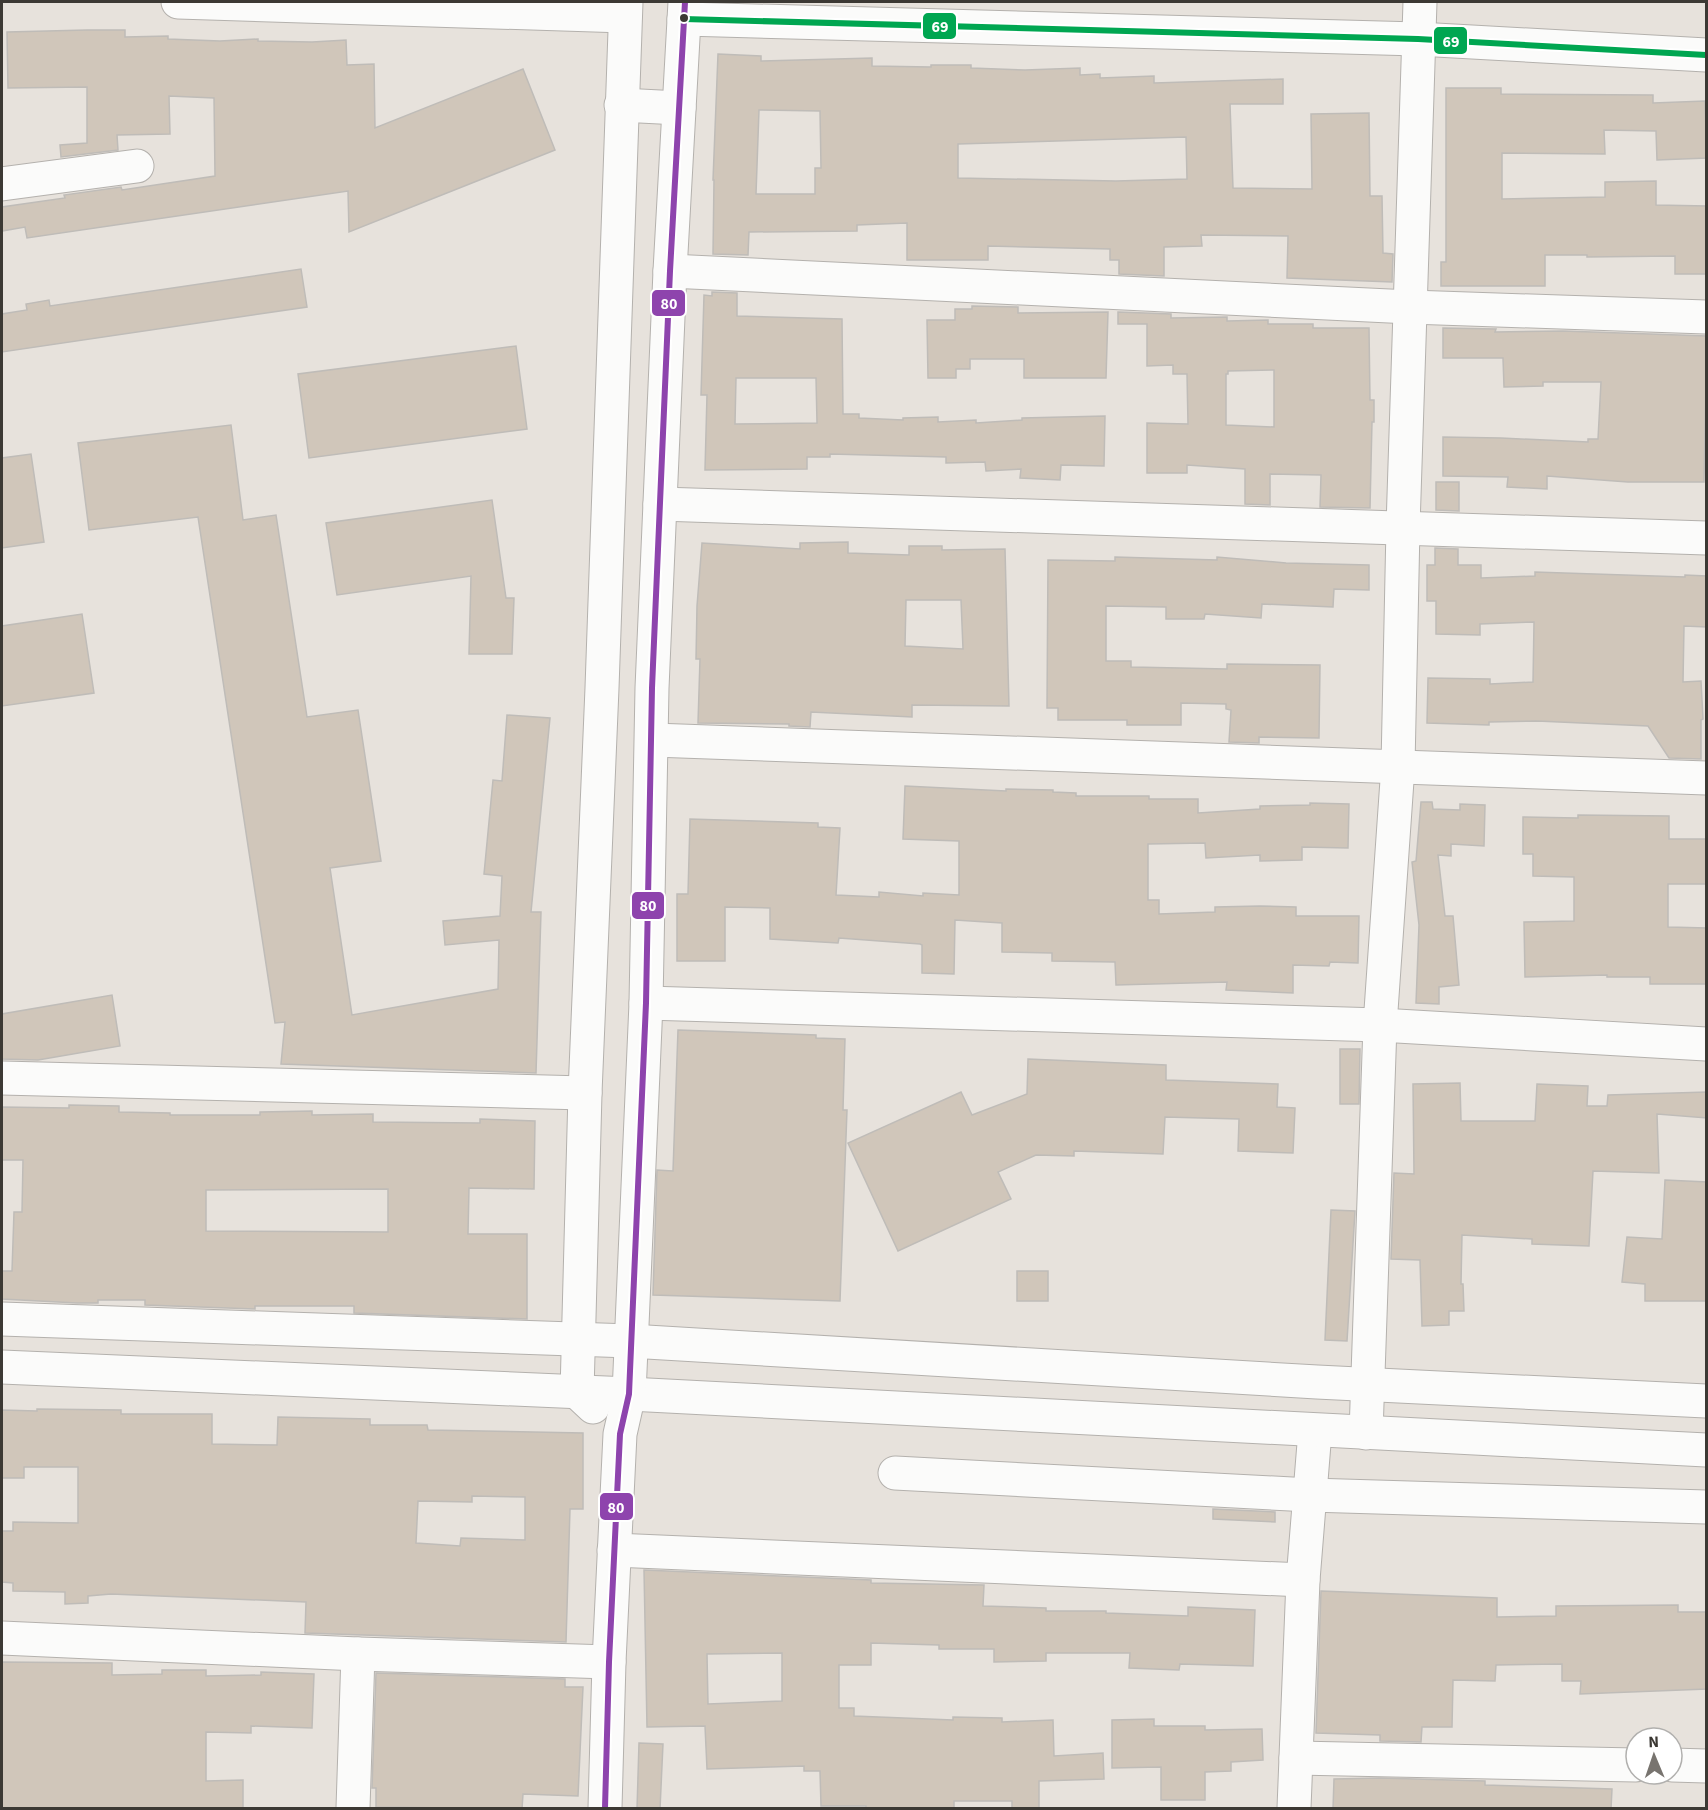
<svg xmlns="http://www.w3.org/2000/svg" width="1708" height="1810" font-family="'Source Sans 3',sans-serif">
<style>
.building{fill:#d0c6ba;stroke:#bfbcb8;stroke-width:1.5;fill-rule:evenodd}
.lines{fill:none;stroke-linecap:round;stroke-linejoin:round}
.street-casing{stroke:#b4b1ad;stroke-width:35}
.secondary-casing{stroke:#b4b1ad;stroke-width:35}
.street{stroke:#fbfbfa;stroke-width:33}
.secondary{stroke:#fbfbfa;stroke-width:33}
.bus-1-casing{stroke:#fff;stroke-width:10}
.bus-2-casing{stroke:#fff;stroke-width:10}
.bus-1{stroke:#00a651;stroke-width:6}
.bus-2{stroke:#8e44ad;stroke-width:6}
.bus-dot{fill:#3c3934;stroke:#fff;stroke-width:2}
.line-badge{stroke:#fff;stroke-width:2}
.badge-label{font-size:16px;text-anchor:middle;font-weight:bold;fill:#fff}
</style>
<rect width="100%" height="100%" fill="#e7e2dc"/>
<!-- building -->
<g class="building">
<path d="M87,30H125V37L168,36V39L220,41L258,39V41L312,42L346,40L347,65L374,64L375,128L523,69L555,150L349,232L348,191L27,238L25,227L2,231V207L65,198L64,195L121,187L122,190L215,176L214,98L169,96L170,134L117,135L118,150L61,157L60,145L87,143V87L8,88L7,32Z"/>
<path d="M718,54L761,56V61L872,58V66L931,67V65H971V68L1025,70L1080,68V75L1100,74V78L1154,76V83L1283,79V104H1230L1233,188L1312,189L1311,114L1369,113L1370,196H1382L1383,253L1393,254L1392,282L1287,278L1288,236L1201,235L1202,246L1164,247V276L1119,274V260H1110V249L988,246V260H907V223L857,225V231L749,232L748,255L713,254L714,180H713ZM759,110L820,111L821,168H815V194H756ZM1186,137L1187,179L1116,181L958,178V144Z"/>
<path d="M1446,88H1501V94L1653,95V103L1705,101L1707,158L1657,160L1656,131L1604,130L1605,154L1502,153V199L1605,197V182L1656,181V205L1707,206V274H1675V256L1587,257V255H1545V286H1441V262H1446Z"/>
<path d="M301,269L307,307L2,352V314L27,310L26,304L49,300L50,306Z"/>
<path d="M712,292L737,293V316L842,319L843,414H859V418L903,420V418L938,417V422L976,420V423L1022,420V418L1105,416L1104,466L1061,465L1060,480L1020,478L1021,469L986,471L985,462L946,463V457L830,454V457H807V469L705,470L707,395H701L704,295L712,296ZM736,378H816L817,423L735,424Z"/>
<path d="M972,306L1018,307V313L1108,312L1106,378H1024V359H970V369H956V378H928L927,320H955V309H972Z"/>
<path d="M1118,312L1171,314V318L1227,317V321L1268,320V324H1313V328H1369L1370,400H1374V422H1372L1370,508L1320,507L1321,475L1270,474V505L1245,504V469L1187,465V473H1147V423L1188,424L1187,374H1173V365L1147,366V324H1118ZM1274,370V427L1226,425V374H1228V371Z"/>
<path d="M1443,328L1496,329L1495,332L1563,331L1707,336L1704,482H1628L1547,476V489L1507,487L1508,477L1443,476V437L1501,438L1588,442V439H1598L1601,382H1543V386L1504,387L1503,358H1443Z"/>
<path d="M516,346L527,429L309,458L298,374Z"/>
<path d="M231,425L243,520L276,515L307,717L358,710L381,861L330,868L352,1015L498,989L499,940L445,945L443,921L500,916L502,876L484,874L493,780L502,781L507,715L550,718L531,912H541L536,1073L281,1064L285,1022L275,1023L198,517L89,530L78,443Z"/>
<path d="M31,454L44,542L2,548V458Z"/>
<path d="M1436,482H1459V511L1436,510Z"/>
<path d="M492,500L506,598H514L512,654H469L471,576L337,595L326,523Z"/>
<path d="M848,542V553L909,555V546H942V550L1005,549L1009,706L912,705V717L811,712L810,727L789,726V724L698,723L700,659H696L697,606L702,543L800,549V543ZM906,600H961L963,649L905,646Z"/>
<path d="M1435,548L1458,549V565H1481V578L1535,576V572L1685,577V575L1707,576V627L1684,626L1683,682L1701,681L1703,719L1701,720V759L1669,758L1648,726L1537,721L1489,722V725L1427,723L1428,678L1490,679V684L1533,682L1534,622L1480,624V635L1436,634V601H1427V565H1435Z"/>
<path d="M1115,557L1217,560V557L1286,563L1369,565V590L1334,589L1333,607L1262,604L1261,618L1205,614L1204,619H1166V607L1106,606V661H1131V667L1180,668L1227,669V664L1320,665L1319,738L1259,737V743L1229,742L1231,710L1226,709V704L1181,703V725H1127V720H1058V708H1047L1048,560L1115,561Z"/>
<path d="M82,614L94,693L2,706V626Z"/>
<path d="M905,786L1006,791V789L1053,790V792L1076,793V796H1149V799H1198V813L1260,809V806L1310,805V803L1349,804L1348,848L1302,847V860L1260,861V855L1206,858L1205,843L1148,844V900H1159V914L1215,912V907L1260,906L1296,907V916H1359L1358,963L1330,962L1329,966L1293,965V993L1226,990L1227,982L1116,985L1115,962L1052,961V953L1002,952V923L955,920L954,974L922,973V945L920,944L839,938L838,943L770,939V908L725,907V961H677V894H688L690,819L818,823V827L840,828L836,895L879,897V892L923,896V893L959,895V841L903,839Z"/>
<path d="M1421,802H1432L1433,809L1460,810V804L1485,805L1484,846L1451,844V856L1438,855L1445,916H1453L1459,985L1439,987V1004L1416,1003L1419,925L1412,862L1416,861Z"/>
<path d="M1578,815L1669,816V839H1707V884H1668V927L1707,928V984H1650V977H1607V975L1525,977L1524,922L1574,921V877L1533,876V854H1523V817L1578,818Z"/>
<path d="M112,995L120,1046L38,1060L2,1059V1014Z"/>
<path d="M678,1030L816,1035V1038L845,1039L843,1110H847L840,1301L653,1295L657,1170L673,1171Z"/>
<path d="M1340,1049H1360L1359,1104H1340Z"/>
<path d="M1028,1059L1166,1065V1080L1278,1084L1277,1107L1295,1108L1293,1153L1238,1151L1239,1119L1165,1117L1163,1154L1074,1151V1156L1036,1155L998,1172L1011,1199L898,1251L848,1143L961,1092L972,1115L1027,1094Z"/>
<path d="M1460,1083L1461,1121H1535L1537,1084L1588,1086L1587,1106H1607L1608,1095L1707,1092V1118L1657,1114L1659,1173L1593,1171L1589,1246L1532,1244V1239L1462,1235L1461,1284H1463L1464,1311H1449V1325L1422,1326L1420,1260L1391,1259L1394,1173L1414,1174L1413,1084Z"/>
<path d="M69,1105L119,1106V1112L170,1113V1115H260V1112L312,1111V1115L373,1114V1122L480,1123V1119L535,1121L534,1189L469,1188L468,1234H527V1319L354,1313V1306H255V1309L145,1305V1300H98V1303H77L2,1299V1271H12L14,1212H22L23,1160H2V1107L69,1108ZM388,1189V1232L206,1231V1190Z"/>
<path d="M1665,1180L1707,1182V1301H1645V1284L1622,1282L1627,1237L1662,1239Z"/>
<path d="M1331,1210L1355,1211L1347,1341L1325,1340Z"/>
<rect x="1017" y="1271" width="31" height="30"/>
<path d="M37,1409L121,1410V1414H212V1444L277,1445L278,1417L370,1419V1425H427L428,1430L583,1433V1509H570L566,1642L305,1633L306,1602L111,1594L88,1596V1603L65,1604V1592L13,1591V1583L2,1582V1531H13V1522L78,1523V1467H24V1478H2V1410L37,1411ZM472,1496L525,1497V1540L461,1538L460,1546L416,1543L418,1501L472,1502Z"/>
<path d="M1213,1509L1275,1512V1522L1213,1519Z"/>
<path d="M644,1570L871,1580V1583L984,1585L983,1606L1046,1608V1611H1106V1613L1188,1616V1607L1255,1610L1253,1666L1180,1664L1179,1670L1129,1668L1130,1653H1046V1661L994,1662V1649H939V1645L871,1643V1665H839V1708H854V1716L953,1720V1717L1002,1718V1722L1053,1720L1054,1756L1103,1753L1104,1779L1039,1781V1809H1012V1801H954V1809H866V1806H821L820,1771H804V1766L707,1769L705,1726L647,1727ZM782,1653V1701L708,1704L707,1654Z"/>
<path d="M1321,1591L1497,1598V1617L1556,1616V1606L1678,1605V1612H1707V1689L1580,1694L1581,1681H1562V1664L1496,1665L1495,1681L1453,1680L1452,1727H1422L1421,1742L1380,1741V1735L1316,1733Z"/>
<path d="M2,1662L112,1663V1675L162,1674V1670H206V1676L261,1675V1672L314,1674L312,1728L251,1726V1733L206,1732V1781L243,1780V1809H2Z"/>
<path d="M376,1673L565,1679V1687H583L578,1796L523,1794L522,1809L376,1807V1788H372Z"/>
<path d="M1154,1719V1726H1205V1730L1262,1729L1263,1760L1231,1762V1771L1205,1772V1800H1161V1767L1112,1768V1720Z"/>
<path d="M639,1743L663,1744L660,1809H637Z"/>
<path d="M1380,1778L1485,1781V1785L1612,1789L1611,1809H1333L1334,1779Z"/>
</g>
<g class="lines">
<defs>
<g id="street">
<path d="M178,2L625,16"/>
<path d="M684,19L1418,39L1706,55"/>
<path d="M2,184L137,166"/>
<path d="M670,271L1410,307L1706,317"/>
<path d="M660,504L1706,538"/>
<path d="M653,740L1706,778"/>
<path d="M646,1003L1380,1025L1706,1044"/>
<path d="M2,1078L585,1093"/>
<path d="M1366,1433L1380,1025L1398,766L1403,527L1420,2"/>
<path d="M895,1473L1310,1495L1706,1507"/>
<path d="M614,1550L1303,1580"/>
<path d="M2,1638L358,1654L609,1662"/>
<path d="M1296,1758L1636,1765"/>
<path d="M1672,1765L1706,1766"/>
<path d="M353,1808L358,1654"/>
<path d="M1294,1808L1303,1580L1315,1431"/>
</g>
<g id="secondary">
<path d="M621,105L679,108"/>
<path d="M2,1319L630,1341L1317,1382L1706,1401"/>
<path d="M2,1367L629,1394L1706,1450"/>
<path d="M593,1407L577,1392L585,1093L602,688L626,2"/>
<path d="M605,1808L609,1662L620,1434L629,1394L646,1003L652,688L670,271L685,2"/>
</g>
</defs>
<!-- street casing -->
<use href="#street" class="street-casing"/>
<!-- secondary casing -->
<use href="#secondary" class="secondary-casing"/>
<!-- street -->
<use href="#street" class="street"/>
<!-- secondary -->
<use href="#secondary" class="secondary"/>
<defs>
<path id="bus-1" d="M684,19L1418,39L1706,55"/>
<path id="bus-2" d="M605,1808L609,1662L620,1434L629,1394L646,1003L652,688L670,271L685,2"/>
</defs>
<!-- bus-1 casing -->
<use href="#bus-1" class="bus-1-casing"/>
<!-- bus-2 casing -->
<use href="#bus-2" class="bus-2-casing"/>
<!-- bus-1 -->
<use href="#bus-1" class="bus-1"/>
<!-- bus-2 -->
<use href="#bus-2" class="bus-2"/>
</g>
<!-- markers -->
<circle class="bus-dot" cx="684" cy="18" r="5"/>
<g class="line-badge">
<rect x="922" y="12" width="35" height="28" rx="6" fill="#00a651"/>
<rect x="1433" y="26" width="35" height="29" rx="6" fill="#00a651"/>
<rect x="651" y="289" width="35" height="28" rx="6" fill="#8e44ad"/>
<rect x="631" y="891" width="34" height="29" rx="6" fill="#8e44ad"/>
<rect x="599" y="1492" width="35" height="29" rx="6" fill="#8e44ad"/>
</g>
<g class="badge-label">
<text x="940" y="32">69</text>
<text x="1451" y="47">69</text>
<text x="669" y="309">80</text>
<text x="648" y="911">80</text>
<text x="616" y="1513">80</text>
</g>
<!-- border -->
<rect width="1708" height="1810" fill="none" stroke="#3c3934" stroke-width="6"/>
<!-- north arrow -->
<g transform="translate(1654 1756) rotate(358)"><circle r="28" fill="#ffffff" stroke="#b1b0ae" stroke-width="1.5"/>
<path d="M0-4.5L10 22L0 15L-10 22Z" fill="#78746f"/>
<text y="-9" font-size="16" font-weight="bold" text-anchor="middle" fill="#3c3934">N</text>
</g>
</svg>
